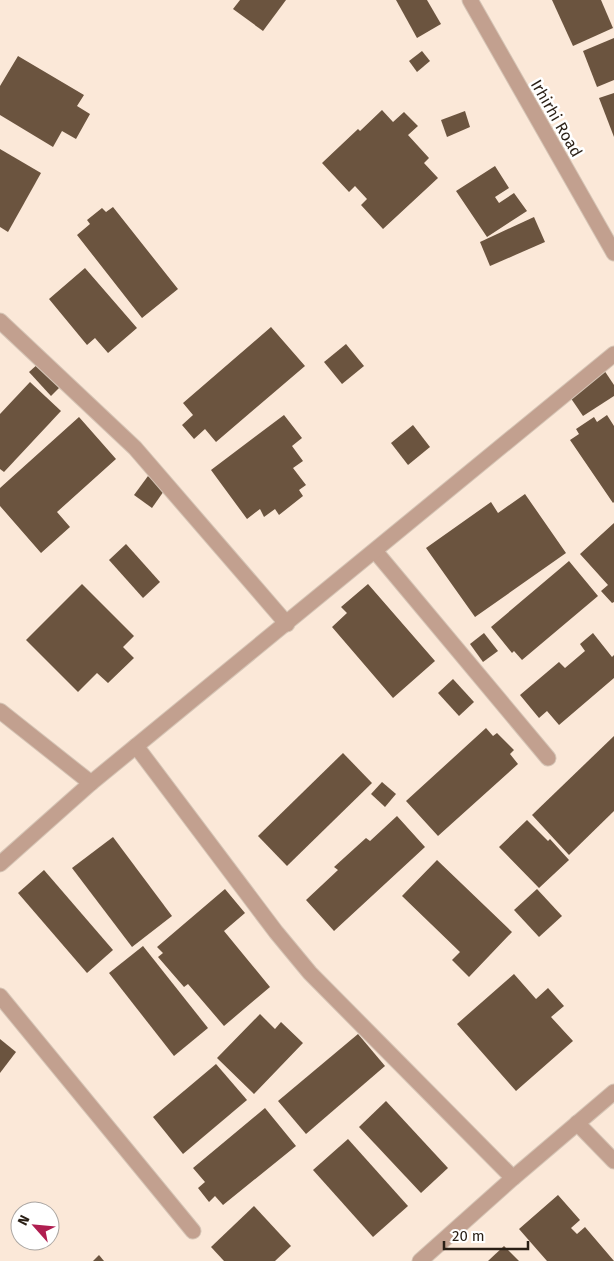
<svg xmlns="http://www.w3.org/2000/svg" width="614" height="1261" font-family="'Fira Sans',sans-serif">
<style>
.building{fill:#6b543f}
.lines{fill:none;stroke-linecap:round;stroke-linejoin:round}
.minor-casing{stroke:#d5c4b5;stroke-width:17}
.minor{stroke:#c2a08f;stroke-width:15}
.labels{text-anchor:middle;stroke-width:5;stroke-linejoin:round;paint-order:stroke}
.street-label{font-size:16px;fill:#2a1f15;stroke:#fff}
</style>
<rect width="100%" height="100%" fill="#fbe8d8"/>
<!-- building -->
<g class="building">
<path d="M240,0H286L263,31L233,9Z"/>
<path d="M396,0H427L441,24L417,38Z"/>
<path d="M552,0H601L613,28L573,46Z"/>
<path d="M614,38V80L597,87L583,51Z"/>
<path d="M422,51L430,61L417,72L409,61Z"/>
<path d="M18,56L84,95L77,106L90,114L76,139L62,131L53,147L0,115V86Z"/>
<path d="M614,93V137L599,98Z"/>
<path d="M382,110L393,122L404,112L418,126L408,135L429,158L424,163L438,178L383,229L361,205L367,199L355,186L349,192L322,163L358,129L360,131Z"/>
<path d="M465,111L470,127L447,137L441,120Z"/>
<path d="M0,149L41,173L8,232L0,227Z"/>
<path d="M495,166L509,188L495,197L499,203L514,193L527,211L487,237L456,191Z"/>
<path d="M113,207L178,289L142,318L77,235L90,224L87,220L102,208L106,212Z"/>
<path d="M534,217L545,242L490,266L480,242Z"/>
<path d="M85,268L137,328L108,353L95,338L87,345L49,299Z"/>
<path d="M271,327L305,366L216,442L205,429L194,439L182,425L193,415L183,403Z"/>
<path d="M346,344L364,366L342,384L324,362Z"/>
<path d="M39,363L61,386L51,396L29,372Z"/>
<path d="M604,370L614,385V396L583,416L568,394Z"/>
<path d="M30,382L61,411L4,472L0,469V414Z"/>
<path d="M284,415L302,438L292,446L303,461L293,468L306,485L299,490L303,496L279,515L275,509L264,517L260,509L247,519L211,470Z"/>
<path d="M607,415L614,426V502L613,503L570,440L579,434L576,429L594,417L597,422Z"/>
<path d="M79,417L116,459L57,512L70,527L41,553L0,506V488Z"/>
<path d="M413,425L430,447L408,465L391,443Z"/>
<path d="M148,476L166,488L152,508L134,495Z"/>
<path d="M525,494L566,553L475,617L426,548L491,502L498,513Z"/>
<path d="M614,523V602L612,603L601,591L608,585L580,554Z"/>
<path d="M126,544L160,582L143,598L109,560Z"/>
<path d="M569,561L598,596L522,660L514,651L512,653L491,627Z"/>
<path d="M82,584L134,636L123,647L134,658L108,683L97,673L78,692L26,640Z"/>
<path d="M368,584L435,661L393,698L332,627L347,613L341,607Z"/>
<path d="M484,633L498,651L483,662L470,644Z"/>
<path d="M593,633L612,657L614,655V678L559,725L547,711L539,718L520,695L559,662L565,668L585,651L580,644Z"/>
<path d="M453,679L474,702L459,716L438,693Z"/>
<path d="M486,728L493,736L497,733L514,750L510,754L518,764L438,836L406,801Z"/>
<path d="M614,736V811L569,855L532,815Z"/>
<path d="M343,753L372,783L287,866L258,836Z"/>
<path d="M382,782L396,794L385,807L371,794Z"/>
<path d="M397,816L425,847L334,931L306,900L338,870L334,867L366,838L370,841Z"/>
<path d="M527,820L548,841L550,839L569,860L539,888L499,847Z"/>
<path d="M113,837L172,916L132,947L72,868Z"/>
<path d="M437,860L512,932L469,977L452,960L460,952L402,896Z"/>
<path d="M44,870L113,950L87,973L18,893Z"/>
<path d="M225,889L245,913L224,931L270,987L224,1026L188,984L184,987L158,957L163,953L157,947Z"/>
<path d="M537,889L562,916L539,937L514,910Z"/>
<path d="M143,946L208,1028L174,1056L109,973Z"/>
<path d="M514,974L536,999L548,988L564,1006L551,1017L573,1041L516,1091L457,1024Z"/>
<path d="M260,1014L275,1029L281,1022L303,1043L254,1094L217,1058Z"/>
<path d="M358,1034L385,1066L306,1134L278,1101Z"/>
<path d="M0,1039L16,1052L0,1073Z"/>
<path d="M216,1064L247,1100L183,1154L153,1117Z"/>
<path d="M386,1101L448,1168L421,1193L359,1127Z"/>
<path d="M265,1108L296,1146L223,1205L215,1196L209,1202L198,1188L205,1182L193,1168Z"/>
<path d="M348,1139L408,1206L373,1237L313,1170Z"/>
<path d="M558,1195L580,1220L571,1228L577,1234L585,1227L614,1261H547L519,1229Z"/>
<path d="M254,1206L291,1246L275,1261H224L211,1247Z"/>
<path d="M504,1246L519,1261H488Z"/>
<path d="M99,1255L104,1261H93Z"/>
</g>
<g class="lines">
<defs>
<g id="minor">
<path d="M470,0L614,253"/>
<path d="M0,321L135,448L287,624"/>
<path d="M375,551L548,758"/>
<path d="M0,711L91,783"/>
<path d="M136,746L276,932L310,973L513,1178"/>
<path d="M0,864L91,783L614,354"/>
<path d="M0,996L193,1231"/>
<path d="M577,1123L614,1161"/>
<path d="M420,1261L513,1178L614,1092"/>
</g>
</defs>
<!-- minor casing -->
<use href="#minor" class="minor-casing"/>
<!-- minor -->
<use href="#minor" class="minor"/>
</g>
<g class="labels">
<!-- street labels -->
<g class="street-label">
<text transform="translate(557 118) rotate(60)" y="6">Irhirhi Road</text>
</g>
</g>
<!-- north arrow -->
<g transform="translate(35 1226) rotate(297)"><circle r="24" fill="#ffffff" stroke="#aaa5a1"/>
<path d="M0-4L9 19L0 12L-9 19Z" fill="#af1e50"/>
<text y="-8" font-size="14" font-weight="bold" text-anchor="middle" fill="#2a1f15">N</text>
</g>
<!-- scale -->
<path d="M444 1241v8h84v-8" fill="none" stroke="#2a1f15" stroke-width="2.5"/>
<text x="452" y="1241" font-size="15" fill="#2a1f15" stroke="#ffffff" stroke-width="4" paint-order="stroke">20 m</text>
</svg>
